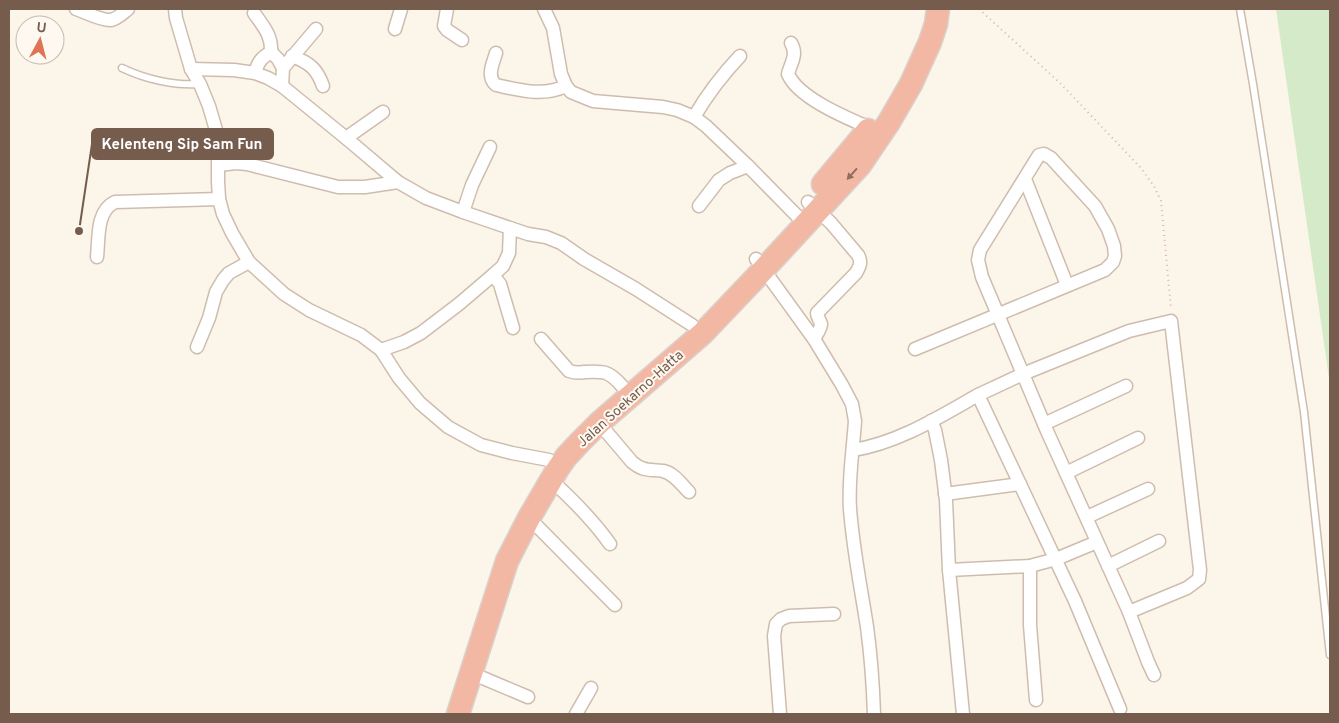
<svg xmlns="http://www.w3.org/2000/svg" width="1339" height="723" font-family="Overpass,sans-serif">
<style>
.green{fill:#d5eac8}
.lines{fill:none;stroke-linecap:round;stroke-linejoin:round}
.lane-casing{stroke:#cebdaf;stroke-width:9}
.street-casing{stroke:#cebdaf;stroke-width:15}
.highway-casing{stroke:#d9d1cd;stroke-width:25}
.path{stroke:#d6b8a4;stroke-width:2;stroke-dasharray:1 4;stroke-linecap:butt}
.lane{stroke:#fff;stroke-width:6}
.street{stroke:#fff;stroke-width:12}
.highway{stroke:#f3b8a3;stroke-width:22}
.oneway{fill:#8f6e5e}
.labels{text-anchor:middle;stroke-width:4;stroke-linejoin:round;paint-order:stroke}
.street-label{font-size:14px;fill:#765c4d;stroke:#fef9f0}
.leader{fill:none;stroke:#765c4d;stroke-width:2}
.callout-dot{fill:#765c4d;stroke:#fef9f0;stroke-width:2}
.callout{fill:#765c4d;stroke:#765c4d;stroke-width:2}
.callout-label{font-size:15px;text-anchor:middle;font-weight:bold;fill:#fff}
</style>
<rect width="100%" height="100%" fill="#fcf5e9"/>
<!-- green -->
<path class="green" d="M1276,9H1330V385Z"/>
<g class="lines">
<defs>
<g id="lane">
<path d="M1240,9L1253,84L1304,412L1330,655"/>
<path d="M122,68C145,79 174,86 200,84"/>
</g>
<g id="street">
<path d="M76,9C85,12 102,21 111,20C117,19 123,13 128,9"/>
<path d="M175,9L176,18L191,69L200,84L209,106L216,130L218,144V181L219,199L223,214L232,233L249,262L284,294L309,310L361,335L381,350L399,378L420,403L448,427L481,445L512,453L549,460"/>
<path d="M447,9L444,26L447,30L462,40"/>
<path d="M544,9L553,28L561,74L566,86L571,92L593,101L663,107L677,110L694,117L706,126L748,166L805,224"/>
<path d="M254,13C263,26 272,35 271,52L278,59L283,68"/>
<path d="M395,29L401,9"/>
<path d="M791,43C798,55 791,62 788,74C798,98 847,118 870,128"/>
<path d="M496,53C493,64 486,76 496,85C520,90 542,97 566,86"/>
<path d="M292,56C310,63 317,69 323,86"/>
<path d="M191,69L234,70L255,73L268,78L282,86L346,138L398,182L426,198L463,212L510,228L528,234L546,237L561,243L584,259L636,289L692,325"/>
<path d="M255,73C258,62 261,58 271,52"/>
<path d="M282,86L283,68L316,29"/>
<path d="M694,117C707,95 722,75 740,56"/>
<path d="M346,138L383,112"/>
<path d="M219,165L236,163L247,164L338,187H365L398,182"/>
<path d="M1025,179L1067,285"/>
<path d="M808,202L831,223L858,255C862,262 860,266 856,273L817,313C817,317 820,320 821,324C821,329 816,335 814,339"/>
<path d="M699,206L719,180L730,173L748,166"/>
<path d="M463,212L472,185L490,147"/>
<path d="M97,257C99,238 96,211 115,202L219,199"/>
<path d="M756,259L814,339L842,385L852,404L855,421C853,451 848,480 850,509C853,549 861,588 867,627C871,656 873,685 874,714"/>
<path d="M493,275L500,284L513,328"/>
<path d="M541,339L569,371C575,373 579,373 585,372C604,371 609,371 622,386"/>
<path d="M197,347L209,318L216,292L223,280L229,273L249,262"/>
<path d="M915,349L1105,270L1113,262L1115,256L1114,246L1108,229L1095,206L1051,158L1044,154L1039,155L980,250L978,260L982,277L1047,431L1129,612L1148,662L1154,675"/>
<path d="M381,350L404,342L421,333L459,304L493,275L503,266L509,253L510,228"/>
<path d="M978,395L1023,374L1129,331L1171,321L1200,570L1199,579L1187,588L1129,612"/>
<path d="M931,421L935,430L941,460L946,500L949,570L963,714"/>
<path d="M599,423L632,462C644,472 650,469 663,471C674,473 682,485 689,492"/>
<path d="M1044,424L1126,386"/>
<path d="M853,450C898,443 939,417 978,395L1075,601L1120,709"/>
<path d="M1066,473L1138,438"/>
<path d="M551,480C573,500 593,520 610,544"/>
<path d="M945,494L1020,484"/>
<path d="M1087,517L1148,489"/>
<path d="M529,518L615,605"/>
<path d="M1030,566V625L1036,700"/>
<path d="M1108,566L1159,541"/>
<path d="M949,570L1030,566L1056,559L1097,542"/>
<path d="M471,673L528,697"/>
<path d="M576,714L591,688"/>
<path d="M780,714L774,636L776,624L781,619L789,616L834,614"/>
</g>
<g id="highway">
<path d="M823,184L868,130"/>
<path d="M458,714L507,561L529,518L557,470L566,457L580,442L599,423L703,333L764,269L860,165L889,122L911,84L930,42L936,24L938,9"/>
</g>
</defs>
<!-- lane casing -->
<use href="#lane" class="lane-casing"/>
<!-- street casing -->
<use href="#street" class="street-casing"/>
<!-- highway casing -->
<use href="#highway" class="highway-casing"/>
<!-- path -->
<path class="path" d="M979,9L1060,83L1140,167L1154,186L1161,201L1171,309"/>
<!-- lane -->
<use href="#lane" class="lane"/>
<!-- street -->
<use href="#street" class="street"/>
<!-- highway -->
<use href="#highway" class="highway"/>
</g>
<!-- one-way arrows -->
<defs><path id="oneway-solid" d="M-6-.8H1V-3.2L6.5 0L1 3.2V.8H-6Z" transform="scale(1.25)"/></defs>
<use class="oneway" href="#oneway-solid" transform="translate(852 174) rotate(132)"/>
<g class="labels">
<!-- street labels -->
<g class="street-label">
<text transform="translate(630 398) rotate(-42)" y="5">Jalan Soekarno-Hatta</text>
</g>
</g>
<!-- callouts -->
<path class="leader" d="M79 231L92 144"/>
<circle class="callout-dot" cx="79" cy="231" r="5"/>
<rect class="callout" x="92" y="129" width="181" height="30" rx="5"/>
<g class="callout-label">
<text x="182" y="149">Kelenteng Sip Sam Fun</text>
</g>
<!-- border -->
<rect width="1339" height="723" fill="none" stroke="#765c4d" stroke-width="20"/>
<!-- north arrow -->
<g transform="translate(40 40) rotate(7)"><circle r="24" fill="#fef9f0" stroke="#c8baaf"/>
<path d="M0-4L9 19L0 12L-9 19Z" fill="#e07354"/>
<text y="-8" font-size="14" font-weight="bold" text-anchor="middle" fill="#765c4d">U</text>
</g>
</svg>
